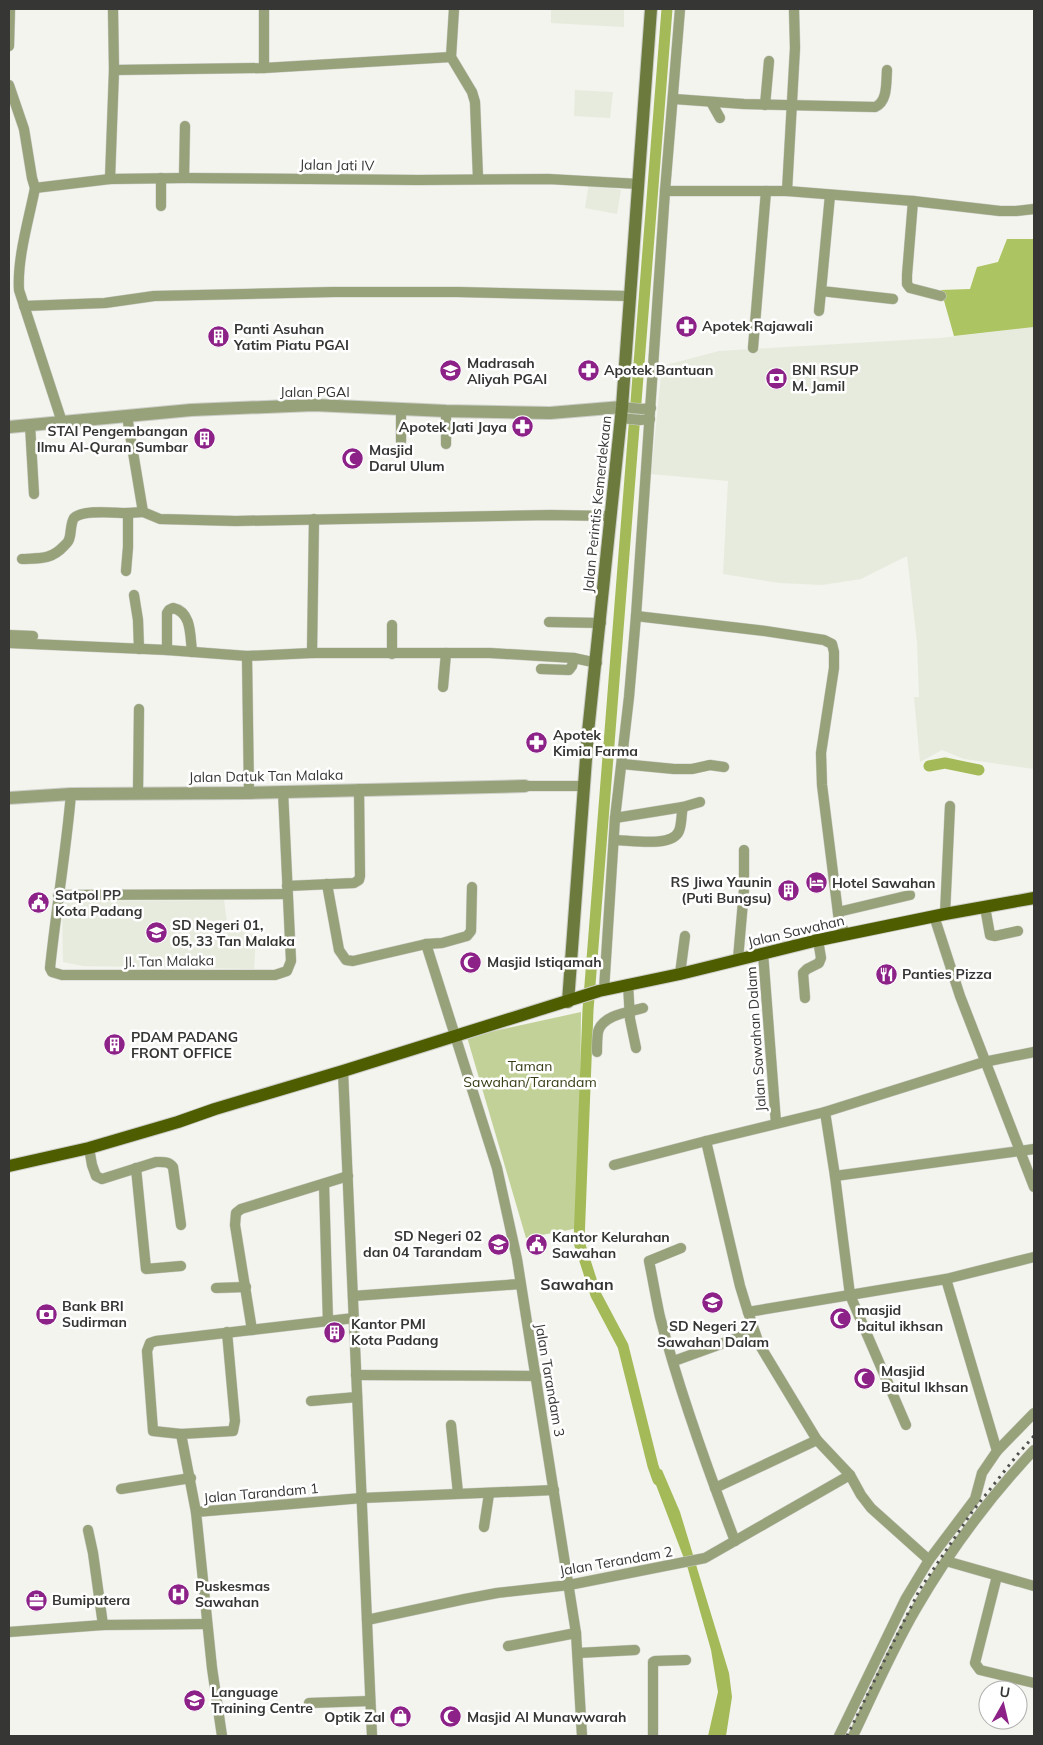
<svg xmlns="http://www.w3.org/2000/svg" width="1043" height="1745" font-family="Mulish,sans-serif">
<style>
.built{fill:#e7ebdd}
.green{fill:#c2d197}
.forest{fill:#adc462}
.water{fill:#a4ba58}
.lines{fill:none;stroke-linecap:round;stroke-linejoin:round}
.canal{stroke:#a4ba58;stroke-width:11}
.minor-casing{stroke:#cccec8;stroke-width:11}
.tertiary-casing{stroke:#cccec8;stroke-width:14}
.secondary-casing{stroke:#cccec8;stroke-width:14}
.primary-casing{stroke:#cccec8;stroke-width:14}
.minor{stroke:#97a17a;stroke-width:10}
.tertiary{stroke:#97a17a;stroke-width:12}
.secondary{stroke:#6c7a3d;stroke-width:12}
.primary{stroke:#4e5d00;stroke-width:12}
.rail{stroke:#50514e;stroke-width:3;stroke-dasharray:2.5 5;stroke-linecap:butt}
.labels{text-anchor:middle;stroke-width:5;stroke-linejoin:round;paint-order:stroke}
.street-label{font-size:14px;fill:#363734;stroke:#fff}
.poi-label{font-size:14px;font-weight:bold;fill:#363734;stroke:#fff;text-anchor:start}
.park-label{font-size:14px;fill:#353e15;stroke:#fff}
.quarter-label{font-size:16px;font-weight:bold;fill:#363734;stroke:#fff}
</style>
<rect width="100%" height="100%" fill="#f2f4ed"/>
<!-- built -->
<g class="built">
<path d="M551,9H624V27L551,23Z"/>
<path d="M575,90L613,92L610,118L574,116Z"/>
<path d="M589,183L621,190L617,214L585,208Z"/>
<path d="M1034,327V769L964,759L942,750L920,762L914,697H919L917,642L907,556L861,579L822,585L779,583L723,574L728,481L651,474L662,366L719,351L940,338Z"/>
<path d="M224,900L227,922L243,932L256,935L254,969L83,966L63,962L62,902Z"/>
<path d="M202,1690L204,1708L188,1709L186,1691Z"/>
</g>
<!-- green -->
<path class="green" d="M581,1012L579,1228L526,1238L467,1037Z"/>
<!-- forest -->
<path class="forest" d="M1007,239H1034V327L954,336L941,290L970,289L977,267L998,262Z"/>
<!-- water -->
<path class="water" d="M653,1466L662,1470L680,1512L729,1673L732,1697L726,1736H708L718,1692L711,1650L688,1569L653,1477Z"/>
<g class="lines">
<!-- canal -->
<g class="canal">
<path d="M929,766L945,763L979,770"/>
<path d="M658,1480L653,1466L623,1346L596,1295L579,1242L588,1010L667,9"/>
</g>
<defs>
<g id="minor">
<path d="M264,9V68"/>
<path d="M454,9L451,57L472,92L475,102L478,178"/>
<path d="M9,46L10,9"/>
<path d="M114,70L264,68L451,57"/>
<path d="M9,85L24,129L32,178L35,188C29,219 17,258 19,290L62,422"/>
<path d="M674,99L744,104L875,107C888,102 886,82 887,70"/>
<path d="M711,102L720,118"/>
<path d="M765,105L769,61"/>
<path d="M184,178L185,126"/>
<path d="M110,179L114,70L113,9"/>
<path d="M35,188L110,179L184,178L418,180L548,179L639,184"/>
<path d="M665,191H787L913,201L1000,211H1016L1034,209"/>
<path d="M787,191L795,48L794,9"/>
<path d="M830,195L821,291L893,299"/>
<path d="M913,201L907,275V284L910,288L941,296"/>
<path d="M161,206V178"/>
<path d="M24,306L105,303L154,296L333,292H458L629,296"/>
<path d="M819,311L821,291"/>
<path d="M753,348L766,191"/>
<path d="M622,407L642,409L651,408"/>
<path d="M127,416L143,512L160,519L236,521L550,515L610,516"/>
<path d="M621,418L640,420L650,419"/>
<path d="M30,425L34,494"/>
<path d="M401,441V408"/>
<path d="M446,444V411"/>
<path d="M22,559C40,558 51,560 64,546C68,542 69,541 70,536C71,531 71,522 74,518C83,509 115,513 128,513"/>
<path d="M126,571L128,547V513L143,512"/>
<path d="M134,595L138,620L139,649"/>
<path d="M636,616L765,631L824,640L832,644L834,652V668L821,753L822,785L839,921L846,935"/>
<path d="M549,622L601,623"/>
<path d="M9,635L33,636"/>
<path d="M9,643L167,650L247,656L312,653H490L574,658L597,663"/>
<path d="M167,650V613L169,610L173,608C192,612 190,636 192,652"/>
<path d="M312,653L314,519"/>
<path d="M392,654V625"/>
<path d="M247,656L249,793"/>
<path d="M541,669L569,670L572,666L574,658"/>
<path d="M443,687L446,653"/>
<path d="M622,764L674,769H692L710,765L724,767"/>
<path d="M525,786H584"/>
<path d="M138,793L139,709"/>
<path d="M71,794C66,852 56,910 50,968L52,972L62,975H275L287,971L291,961L283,791"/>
<path d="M615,818L683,807L700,802"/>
<path d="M614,840C630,840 672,848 679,831C682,824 681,814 683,807"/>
<path d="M327,884L339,950L346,960L353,961L426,944L442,943L467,936L471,931L472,887"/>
<path d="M287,886L354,883L359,880L360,876L359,789"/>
<path d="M58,895L287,894"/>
<path d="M985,907L990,935L995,936L1018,931"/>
<path d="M838,912L910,895"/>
<path d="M945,914L950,806"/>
<path d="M934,916L960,996L1034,1187"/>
<path d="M426,944L497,1168L517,1259L576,1633L582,1736"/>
<path d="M763,953L776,1123"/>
<path d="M738,959L744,890V850"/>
<path d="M680,974L685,936"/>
<path d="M628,984L630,1019L636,1048"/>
<path d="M604,990L615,818L629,697L636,616L665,191L680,9"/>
<path d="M805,998L803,973L807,969L819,963L821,958L818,940"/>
<path d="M597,1052C597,1045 597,1038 598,1032C602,1015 629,1012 643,1008"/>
<path d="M343,1071L372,1736"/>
<path d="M825,1112L835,1176L1034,1149"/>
<path d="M706,1141L740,1286L748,1312L759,1344L817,1440L850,1475L861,1495L871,1508L929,1560"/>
<path d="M89,1148L92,1165L96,1176L102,1179L156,1162C163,1162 169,1161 173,1167L181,1225"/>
<path d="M614,1165L706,1141L825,1112L984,1062L1034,1052"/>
<path d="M136,1168L146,1269L181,1266"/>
<path d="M835,1176L850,1295L906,1425"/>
<path d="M324,1184L328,1322"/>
<path d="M681,1248L649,1261C653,1280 656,1299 660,1317C680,1393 707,1468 735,1541"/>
<path d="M946,1279L997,1451"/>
<path d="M216,1288L246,1287"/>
<path d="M353,1296L520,1284"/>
<path d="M748,1312L946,1279L1034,1257"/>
<path d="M252,1330L235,1225L236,1213L241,1209L348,1176"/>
<path d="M227,1332L235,1421L233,1431L181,1434L153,1431L147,1351L150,1343L156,1341L354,1318"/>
<path d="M674,1361L754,1332"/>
<path d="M356,1375L536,1376"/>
<path d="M311,1401L357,1397"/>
<path d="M451,1425L458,1493"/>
<path d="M181,1434L196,1512"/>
<path d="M715,1488L817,1440"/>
<path d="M121,1489L191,1478"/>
<path d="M484,1527L489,1494"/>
<path d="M88,1530L93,1553L103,1625"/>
<path d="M946,1561L1034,1586"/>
<path d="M997,1576L975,1663L980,1670L1034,1683"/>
<path d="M367,1620L465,1599L497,1593L569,1585L705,1558L850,1475"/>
<path d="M9,1632L103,1625L207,1624"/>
<path d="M508,1646L576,1633"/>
<path d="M578,1653L635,1650"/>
<path d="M309,1703L370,1701"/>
<path d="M222,1736L212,1668L196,1512L362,1498L554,1490"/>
<path d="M653,1736V1662L655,1661L686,1660"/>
<path d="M839,1736L906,1598L929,1560L975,1499L982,1473L997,1451L1034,1413"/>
<path d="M853,1736C873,1694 892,1650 916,1609C949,1552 989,1498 1034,1450"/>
</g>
<g id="tertiary">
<path d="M9,427L191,410L314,405L446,411L550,413L622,407"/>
<path d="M9,798L71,794L249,793L525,786"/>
</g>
<path id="secondary" d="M568,1002L588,732L622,407L651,9"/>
<path id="primary" d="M9,1166L89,1148L178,1122L215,1109L343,1071L599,991L680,974L814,941L945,914L1034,898"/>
</defs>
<!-- minor casing -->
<use href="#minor" class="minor-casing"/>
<!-- tertiary casing -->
<use href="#tertiary" class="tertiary-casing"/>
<!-- secondary casing -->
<use href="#secondary" class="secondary-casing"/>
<!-- primary casing -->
<use href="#primary" class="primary-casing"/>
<!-- minor -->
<use href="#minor" class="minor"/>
<!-- tertiary -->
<use href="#tertiary" class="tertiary"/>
<!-- secondary -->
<use href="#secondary" class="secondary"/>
<!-- primary -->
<use href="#primary" class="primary"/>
<!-- rail -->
<path class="rail" d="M847,1736L920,1589L972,1512L1018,1454L1034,1436"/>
</g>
<!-- icons -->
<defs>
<symbol id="pharmacy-disc" viewBox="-11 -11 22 22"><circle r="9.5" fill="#8c2287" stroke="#fff"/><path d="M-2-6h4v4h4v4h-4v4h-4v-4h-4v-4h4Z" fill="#fff"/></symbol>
<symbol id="building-disc" viewBox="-11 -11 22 22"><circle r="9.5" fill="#8c2287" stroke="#fff"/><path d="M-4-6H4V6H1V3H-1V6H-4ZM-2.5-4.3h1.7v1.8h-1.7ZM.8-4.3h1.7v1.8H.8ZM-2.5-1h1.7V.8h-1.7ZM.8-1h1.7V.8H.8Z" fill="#fff"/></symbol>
<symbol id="school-disc" viewBox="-11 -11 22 22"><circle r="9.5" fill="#8c2287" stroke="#fff"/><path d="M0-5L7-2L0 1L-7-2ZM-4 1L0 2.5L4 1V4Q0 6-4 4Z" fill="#fff"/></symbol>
<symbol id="bank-disc" viewBox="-11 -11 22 22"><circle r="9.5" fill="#8c2287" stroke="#fff"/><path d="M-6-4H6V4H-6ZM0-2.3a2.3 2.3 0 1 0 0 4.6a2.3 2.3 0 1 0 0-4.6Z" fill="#fff"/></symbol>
<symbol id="mosque-disc" viewBox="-11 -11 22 22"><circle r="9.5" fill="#8c2287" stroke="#fff"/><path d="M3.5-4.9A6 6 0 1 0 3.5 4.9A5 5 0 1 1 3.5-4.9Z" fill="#fff"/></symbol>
<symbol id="hotel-disc" viewBox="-11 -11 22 22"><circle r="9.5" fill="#8c2287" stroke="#fff"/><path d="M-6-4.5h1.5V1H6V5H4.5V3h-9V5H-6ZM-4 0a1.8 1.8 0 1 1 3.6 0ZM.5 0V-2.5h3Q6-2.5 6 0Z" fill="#fff"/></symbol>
<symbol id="civic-disc" viewBox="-11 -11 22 22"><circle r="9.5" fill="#8c2287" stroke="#fff"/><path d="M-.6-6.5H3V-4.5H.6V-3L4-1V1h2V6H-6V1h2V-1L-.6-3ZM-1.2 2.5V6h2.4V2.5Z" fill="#fff"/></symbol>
<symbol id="restaurant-disc" viewBox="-11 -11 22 22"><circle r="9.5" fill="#8c2287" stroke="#fff"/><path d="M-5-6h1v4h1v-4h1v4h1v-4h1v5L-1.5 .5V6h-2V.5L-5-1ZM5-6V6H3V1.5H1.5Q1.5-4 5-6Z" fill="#fff"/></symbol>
<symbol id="hospital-disc" viewBox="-11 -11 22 22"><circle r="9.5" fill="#8c2287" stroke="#fff"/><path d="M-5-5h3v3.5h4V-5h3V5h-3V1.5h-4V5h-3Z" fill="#fff"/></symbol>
<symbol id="office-disc" viewBox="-11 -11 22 22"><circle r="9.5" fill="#8c2287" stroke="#fff"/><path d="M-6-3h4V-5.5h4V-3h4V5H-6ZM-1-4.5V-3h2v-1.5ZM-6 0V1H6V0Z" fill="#fff"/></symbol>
<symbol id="shop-disc" viewBox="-11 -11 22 22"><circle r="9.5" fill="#8c2287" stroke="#fff"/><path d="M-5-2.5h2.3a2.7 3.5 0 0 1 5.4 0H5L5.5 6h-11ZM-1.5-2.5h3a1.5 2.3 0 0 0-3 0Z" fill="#fff"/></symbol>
</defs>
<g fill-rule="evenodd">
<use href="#pharmacy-disc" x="674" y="314" width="25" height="25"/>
<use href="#building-disc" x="206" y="324" width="25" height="25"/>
<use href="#pharmacy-disc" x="576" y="358" width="25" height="25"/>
<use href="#school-disc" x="438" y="358" width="25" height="25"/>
<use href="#bank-disc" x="764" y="366" width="25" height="25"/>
<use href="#pharmacy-disc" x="510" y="414" width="25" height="25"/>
<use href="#building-disc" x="192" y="426" width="25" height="25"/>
<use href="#mosque-disc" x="340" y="446" width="25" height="25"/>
<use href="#pharmacy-disc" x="524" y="730" width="25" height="25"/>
<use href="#hotel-disc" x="804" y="870" width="25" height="25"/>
<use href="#building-disc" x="776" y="878" width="25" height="25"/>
<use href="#civic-disc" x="26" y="890" width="25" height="25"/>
<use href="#school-disc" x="144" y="920" width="25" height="25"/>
<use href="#mosque-disc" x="458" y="950" width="25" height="25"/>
<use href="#restaurant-disc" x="874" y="962" width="25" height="25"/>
<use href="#building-disc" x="102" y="1032" width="25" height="25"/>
<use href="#school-disc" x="486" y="1232" width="25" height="25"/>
<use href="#civic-disc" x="524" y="1232" width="25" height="25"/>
<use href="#school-disc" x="700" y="1290" width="25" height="25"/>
<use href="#bank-disc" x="34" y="1302" width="25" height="25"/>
<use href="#mosque-disc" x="828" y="1306" width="25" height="25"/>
<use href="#building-disc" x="322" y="1320" width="25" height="25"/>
<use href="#mosque-disc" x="852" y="1366" width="25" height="25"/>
<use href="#hospital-disc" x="166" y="1582" width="25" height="25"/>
<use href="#office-disc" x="24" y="1588" width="25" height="25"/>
<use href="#school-disc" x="182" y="1688" width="25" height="25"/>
<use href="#shop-disc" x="388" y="1704" width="25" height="25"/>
<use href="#mosque-disc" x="438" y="1704" width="25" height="25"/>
</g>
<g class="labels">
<!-- street labels -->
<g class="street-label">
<text transform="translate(337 165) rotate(1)" y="5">Jalan Jati IV</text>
<text x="315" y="397">Jalan PGAI</text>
<text transform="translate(597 504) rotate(-84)" y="5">Jalan Perintis Kemerdekaan</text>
<text transform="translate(266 776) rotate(-1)" y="5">Jalan Datuk Tan Malaka</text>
<text transform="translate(796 931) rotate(-13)" y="5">Jalan Sawahan</text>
<text transform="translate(169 961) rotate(-1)" y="5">Jl. Tan Malaka</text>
<text transform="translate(756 1039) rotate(-94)" y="5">Jalan Sawahan Dalam</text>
<text transform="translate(550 1380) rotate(80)" y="5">Jalan Tarandam 3</text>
<text transform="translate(261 1493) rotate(-5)" y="5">Jalan Tarandam 1</text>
<text transform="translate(616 1561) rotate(-10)" y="5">Jalan Terandam 2</text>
</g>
<!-- poi labels -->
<g class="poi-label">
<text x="702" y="331">Apotek Rajawali</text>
<text x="234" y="334">Panti Asuhan<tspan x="234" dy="16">Yatim Piatu PGAI</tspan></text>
<text x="467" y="368">Madrasah<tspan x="467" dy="16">Aliyah PGAI</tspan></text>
<text x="604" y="375">Apotek Bantuan</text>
<text x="792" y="375">BNI RSUP<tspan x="792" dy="16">M. Jamil</tspan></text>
<text x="507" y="432" text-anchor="end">Apotek Jati Jaya</text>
<text x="188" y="436" text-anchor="end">STAI Pengembangan<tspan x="188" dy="16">Ilmu Al-Quran Sumbar</tspan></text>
<text x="369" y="455">Masjid<tspan x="369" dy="16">Darul Ulum</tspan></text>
<text x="553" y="740">Apotek<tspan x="553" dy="16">Kimia Farma</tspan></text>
<text x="772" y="887" text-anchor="end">RS Jiwa Yaunin<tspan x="772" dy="16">(Puti Bungsu)</tspan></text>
<text x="832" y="888">Hotel Sawahan</text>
<text x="55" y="900">Satpol PP<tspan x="55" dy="16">Kota Padang</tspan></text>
<text x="172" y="930">SD Negeri 01,<tspan x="172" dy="16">05, 33 Tan Malaka</tspan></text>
<text x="487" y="967">Masjid Istiqamah</text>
<text x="902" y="979">Panties Pizza</text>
<text x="131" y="1042">PDAM PADANG<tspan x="131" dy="16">FRONT OFFICE</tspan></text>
<text x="482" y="1241" text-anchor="end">SD Negeri 02<tspan x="482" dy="16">dan 04 Tarandam</tspan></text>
<text x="552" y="1242">Kantor Kelurahan<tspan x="552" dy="16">Sawahan</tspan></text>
<text x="62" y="1311">Bank BRI<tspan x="62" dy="16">Sudirman</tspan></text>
<text x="857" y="1315">masjid<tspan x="857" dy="16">baitul ikhsan</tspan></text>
<text x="351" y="1329">Kantor PMI<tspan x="351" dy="16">Kota Padang</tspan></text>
<text x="713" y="1331" text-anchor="middle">SD Negeri 27<tspan x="713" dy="16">Sawahan Dalam</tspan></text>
<text x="881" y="1376">Masjid<tspan x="881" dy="16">Baitul Ikhsan</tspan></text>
<text x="195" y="1591">Puskesmas<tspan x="195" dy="16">Sawahan</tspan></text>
<text x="52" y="1605">Bumiputera</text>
<text x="211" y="1697">Language<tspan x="211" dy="16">Training Centre</tspan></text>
<text x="385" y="1722" text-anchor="end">Optik Zal</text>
<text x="467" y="1722">Masjid Al Munawwarah</text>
</g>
<!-- park labels -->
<g class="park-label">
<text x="530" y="1071">Taman<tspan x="530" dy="16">Sawahan/Tarandam</tspan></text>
</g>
<!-- quarter labels -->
<g class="quarter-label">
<text x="577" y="1290">Sawahan</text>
</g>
</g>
<!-- border -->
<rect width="1043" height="1745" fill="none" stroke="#363734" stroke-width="20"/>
<!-- north arrow -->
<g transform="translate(1003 1705) rotate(8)"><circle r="24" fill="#ffffff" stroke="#afafae"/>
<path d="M0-4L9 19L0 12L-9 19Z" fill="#8c2287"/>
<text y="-8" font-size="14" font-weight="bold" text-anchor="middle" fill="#363734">U</text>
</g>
</svg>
